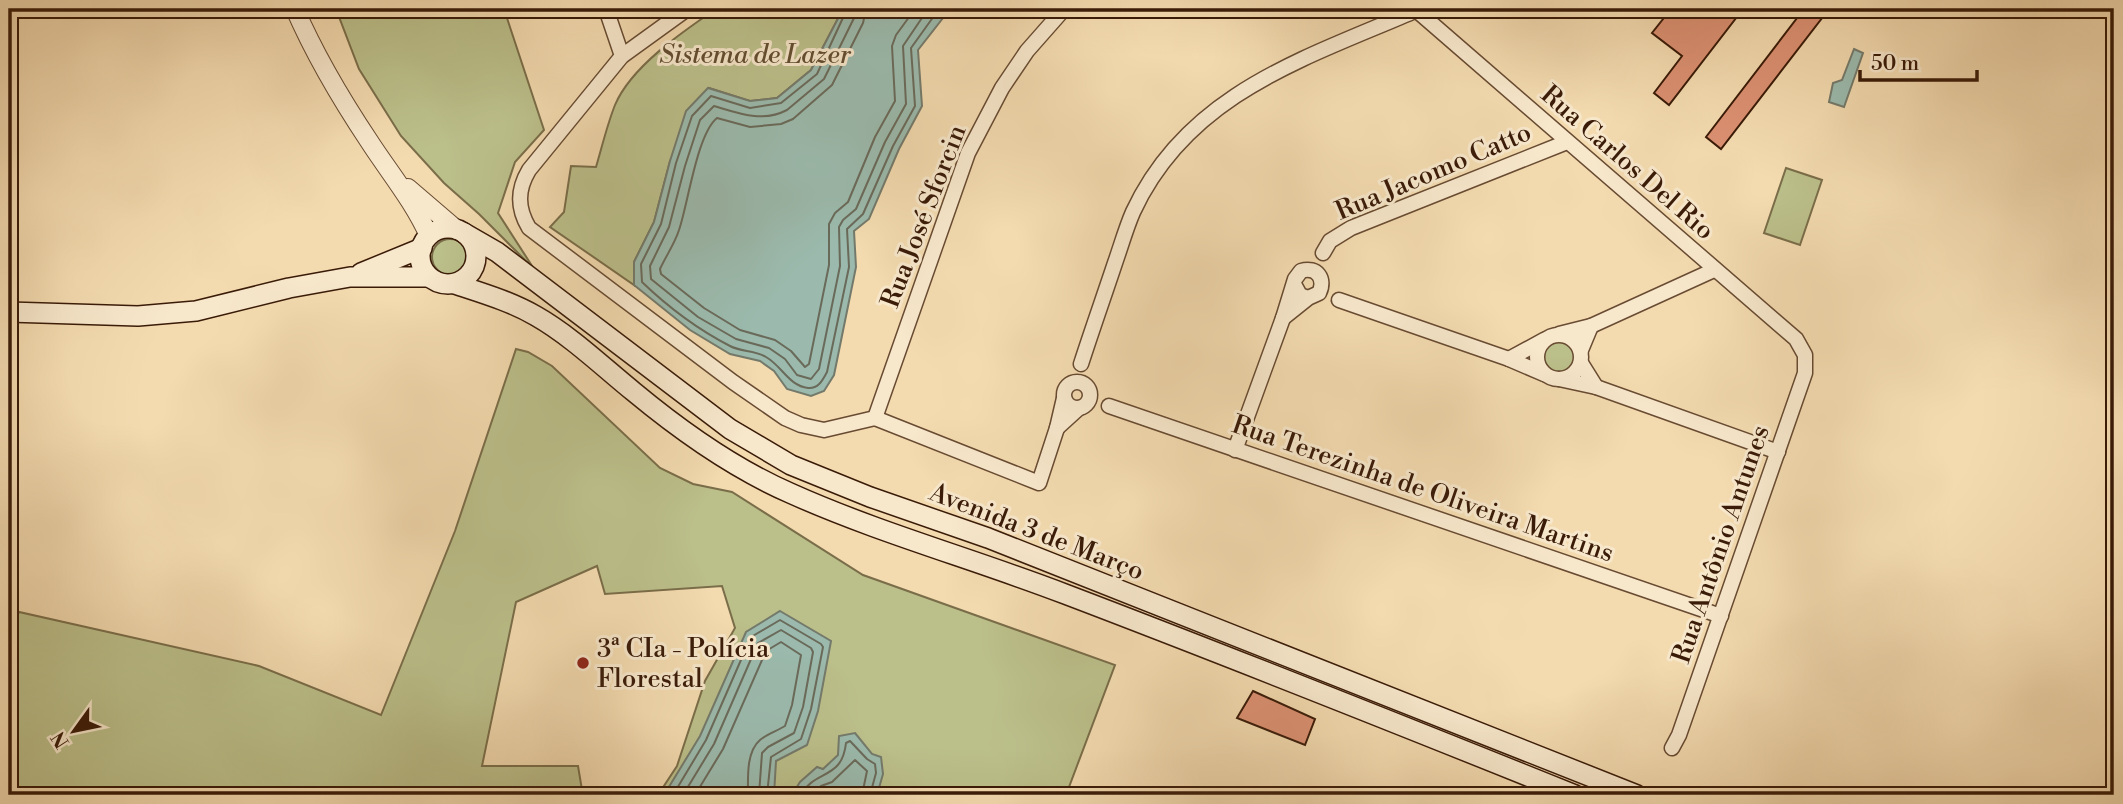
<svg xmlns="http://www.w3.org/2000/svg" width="2123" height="804" font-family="'Libre Bodoni',serif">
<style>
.green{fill:#bbbf8a;stroke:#7a6d49;stroke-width:2}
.water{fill:#9bbaad;stroke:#747a6b;stroke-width:2}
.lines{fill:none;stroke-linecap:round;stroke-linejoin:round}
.shore{stroke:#6a6a5a;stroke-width:2}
.building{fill:#db9072;stroke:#3a1b08;stroke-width:2}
.minor-casing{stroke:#684b32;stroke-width:17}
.tertiary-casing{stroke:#684b32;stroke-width:20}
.secondary-casing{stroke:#3a1b08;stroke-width:22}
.minor{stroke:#f7e7cb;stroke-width:14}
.tertiary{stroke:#f7e7cb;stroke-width:18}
.secondary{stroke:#f7e7cb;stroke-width:19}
.poi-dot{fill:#8f2418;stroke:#f7e7cb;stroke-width:2.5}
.labels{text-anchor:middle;stroke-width:6;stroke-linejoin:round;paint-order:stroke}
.park-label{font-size:26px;font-style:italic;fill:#614c2f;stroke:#f7e7cb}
.street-label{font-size:26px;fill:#3a1b08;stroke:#f7e7cb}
.poi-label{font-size:26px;fill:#3a1b08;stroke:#f7e7cb;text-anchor:start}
</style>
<rect width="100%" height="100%" fill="#f3daaf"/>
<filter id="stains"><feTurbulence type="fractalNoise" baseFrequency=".00286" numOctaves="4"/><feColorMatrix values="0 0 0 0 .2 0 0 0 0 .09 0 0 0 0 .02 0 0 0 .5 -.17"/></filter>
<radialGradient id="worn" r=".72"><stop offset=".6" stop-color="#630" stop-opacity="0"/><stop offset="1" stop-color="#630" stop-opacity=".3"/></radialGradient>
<!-- green -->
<g class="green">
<path d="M336,9H504L544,130L515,162L498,213L534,269L479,214L444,183L401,136L359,69Z"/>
<path d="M716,9H843L811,70L777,98L750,101L709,88L670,161L654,222L634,262V285L550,227L564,212L571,166L596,167C602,147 607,125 615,105C631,67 682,32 716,9Z"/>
<path d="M1786,168L1822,180L1800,245L1764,233Z"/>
<circle cx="450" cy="257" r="18"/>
<circle cx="1559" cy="357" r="18"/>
<path d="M516,349L528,352L552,366L660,468L693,484L732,492L863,575L1115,665L1066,795H658L677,766L705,681L735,628L722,586L605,594L597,566L516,602L482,766H578L582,790L601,795H9V631L19,612L259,666L381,715L455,531Z"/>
</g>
<!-- water -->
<g class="water">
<path d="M843,9H950L918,50L922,106L899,149L869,219L854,231L856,267L834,375L824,391L811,396L787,389L774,371L760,361L730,354L690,330L634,285V262L654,222L670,161L686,111L708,88L750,101L777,98L811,70Z"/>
<path d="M1854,49L1863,53L1844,107L1829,102L1833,83L1842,80Z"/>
<path d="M780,611L831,641L818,711L807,745L776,761L774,795H664L700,736L746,632Z"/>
<path d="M855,733L872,754L881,757L883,774L877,795H792L800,782L817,767L823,769L838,755L839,736Z"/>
</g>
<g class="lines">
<!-- shore -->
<g class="shore">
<path d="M847,9L817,74L781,103L750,108L711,96L692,116L676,163L661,224L641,264L642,282C668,307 697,329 730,346C741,352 755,350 766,357C782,366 789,386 808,388C819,389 823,379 827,372L849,267L847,229L863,214L893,146L915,106L911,48L939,9"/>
<path d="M856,9L854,18L824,79L787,110C762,123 738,113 714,106L700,120L685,166L669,227L650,266L651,279L698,317L736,339L769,348L785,359L797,375L811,379L819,369L840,266L839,227L843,220L856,209L885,142L906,104L903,46L928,9"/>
<path d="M866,9L863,23L832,85L793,119L781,124L750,127L717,118C697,134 688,204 679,230C675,243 666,256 660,269L661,274L704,308L740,330L775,340L791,351L805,367L809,364L829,265V224L835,213L848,202L875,137L895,101L892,46L896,35L915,9"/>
<path d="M673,795L706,740L751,637L780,620L821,644L823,647L811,709L801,739L771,757L767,795"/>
<path d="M683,795L714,744L758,643L781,630L811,648L813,652L803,707L794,733L768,747L762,753L759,795"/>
<path d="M695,795L723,749L766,651L781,642L801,655L792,705L785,726C777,731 767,734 760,740C746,752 748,778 748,795"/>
<path d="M800,795C816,769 842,780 846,743L850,741L867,759L875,764L876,773L870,795"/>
<path d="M810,795L821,786L832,782L855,760L867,771L862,795"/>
</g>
</g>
<!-- building -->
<g class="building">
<path d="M1671,9H1743L1669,105L1654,93L1682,56L1652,33Z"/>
<path d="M1804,9H1829L1721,149L1706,137Z"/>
<path d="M1253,691L1315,719L1305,745L1237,718Z"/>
</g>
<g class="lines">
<defs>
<g id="minor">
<path d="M606,9L622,56"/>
<path d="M687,9L622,56L529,170C517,190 517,208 529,228L733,382L785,418L801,425L824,430L875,418L1039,483L1057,428"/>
<path d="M1415,9L1796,339L1805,355V373L1679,735L1672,748"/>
<path d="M1323,253L1330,241L1351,228L1567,142"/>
<path d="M1294,284L1300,295L1308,298L1319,293C1326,279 1317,266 1301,271L1295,279L1283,318L1308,298"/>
<path d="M1339,300L1509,359"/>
<path d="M1591,326L1714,270"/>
<path d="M1559,334L1591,326L1581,350"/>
<circle cx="1559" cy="357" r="22"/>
<path d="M1544,340L1509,359L1544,374"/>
<path d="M1081,364C1092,330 1104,296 1115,263C1121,246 1126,228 1133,212C1188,93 1306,58 1417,10"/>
<path d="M1559,379L1596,387L1581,363"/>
<circle cx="1077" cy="395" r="13"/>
<path d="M1596,387L1778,452"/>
<path d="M1064,398L1057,428L1079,408"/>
<path d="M1109,406L1721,616"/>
<path d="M875,418L968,153L1002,88L1027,51L1064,9"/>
<path d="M1235,450L1283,318"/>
</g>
<g id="tertiary">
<path d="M295,9C315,55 341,99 369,141C389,172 414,202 429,236"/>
<path d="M408,188L457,230"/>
</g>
<g id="secondary">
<circle cx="448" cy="256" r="28"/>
<path d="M464,233L497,252L730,429L791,465L870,497L988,538L1637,795"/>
<path d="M361,273L422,248"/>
<path d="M455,284C482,293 510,301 536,316C571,336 602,366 634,392C681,431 735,469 790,493C879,533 974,559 1065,594C1236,659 1406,727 1575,795"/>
<path d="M9,312L138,316L196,311L289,288L350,277H429"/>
</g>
</defs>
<!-- minor casing -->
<use href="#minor" class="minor-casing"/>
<!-- tertiary casing -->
<use href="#tertiary" class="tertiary-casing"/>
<!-- secondary casing -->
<use href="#secondary" class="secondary-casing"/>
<!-- minor -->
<use href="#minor" class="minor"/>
<!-- tertiary -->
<use href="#tertiary" class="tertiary"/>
<!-- secondary -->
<use href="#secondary" class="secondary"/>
</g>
<!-- markers -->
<circle class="poi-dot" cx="583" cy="663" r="7"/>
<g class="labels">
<!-- park labels -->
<g class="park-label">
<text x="755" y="63">Sistema de Lazer</text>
</g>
<!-- street labels -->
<g class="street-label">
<text transform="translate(1628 162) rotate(41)" y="9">Rua Carlos Del Rio</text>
<text transform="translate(1433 171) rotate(-23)" y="9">Rua Jacomo Catto</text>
<text transform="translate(923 216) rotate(-69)" y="9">Rua José Sforcin</text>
<text transform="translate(1423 488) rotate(19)" y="9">Rua Terezinha de Oliveira Martins</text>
<text transform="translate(1037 531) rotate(21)" y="9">Avenida 3 de Março</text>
<text transform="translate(1720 544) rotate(-71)" y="9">Rua Antônio Antunes</text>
</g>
<!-- poi labels -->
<g class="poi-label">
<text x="597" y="657">3ª CIa - Polícia<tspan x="597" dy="30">Florestal</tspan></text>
</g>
</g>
<!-- margin -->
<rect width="2123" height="804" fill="none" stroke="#f3daaf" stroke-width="35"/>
<rect x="10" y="10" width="2102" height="783" fill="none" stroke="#3a1b08" stroke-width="3.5"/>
<rect x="18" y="18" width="2088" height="769" fill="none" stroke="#3a1b08" stroke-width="2"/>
<!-- north arrow -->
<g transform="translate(74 731) rotate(237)" stroke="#f7e7cb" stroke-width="5" paint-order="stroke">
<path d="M0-5L12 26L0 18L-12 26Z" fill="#3a1b08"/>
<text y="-10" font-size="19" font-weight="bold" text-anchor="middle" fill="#3a1b08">N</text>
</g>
<!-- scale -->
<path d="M1860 70v10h117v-10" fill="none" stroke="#3a1b08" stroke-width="3.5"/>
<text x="1871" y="70" font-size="21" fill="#3a1b08" stroke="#f7e7cb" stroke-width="5" paint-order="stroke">50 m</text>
<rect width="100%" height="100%" filter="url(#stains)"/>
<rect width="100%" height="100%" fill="url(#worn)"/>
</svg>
